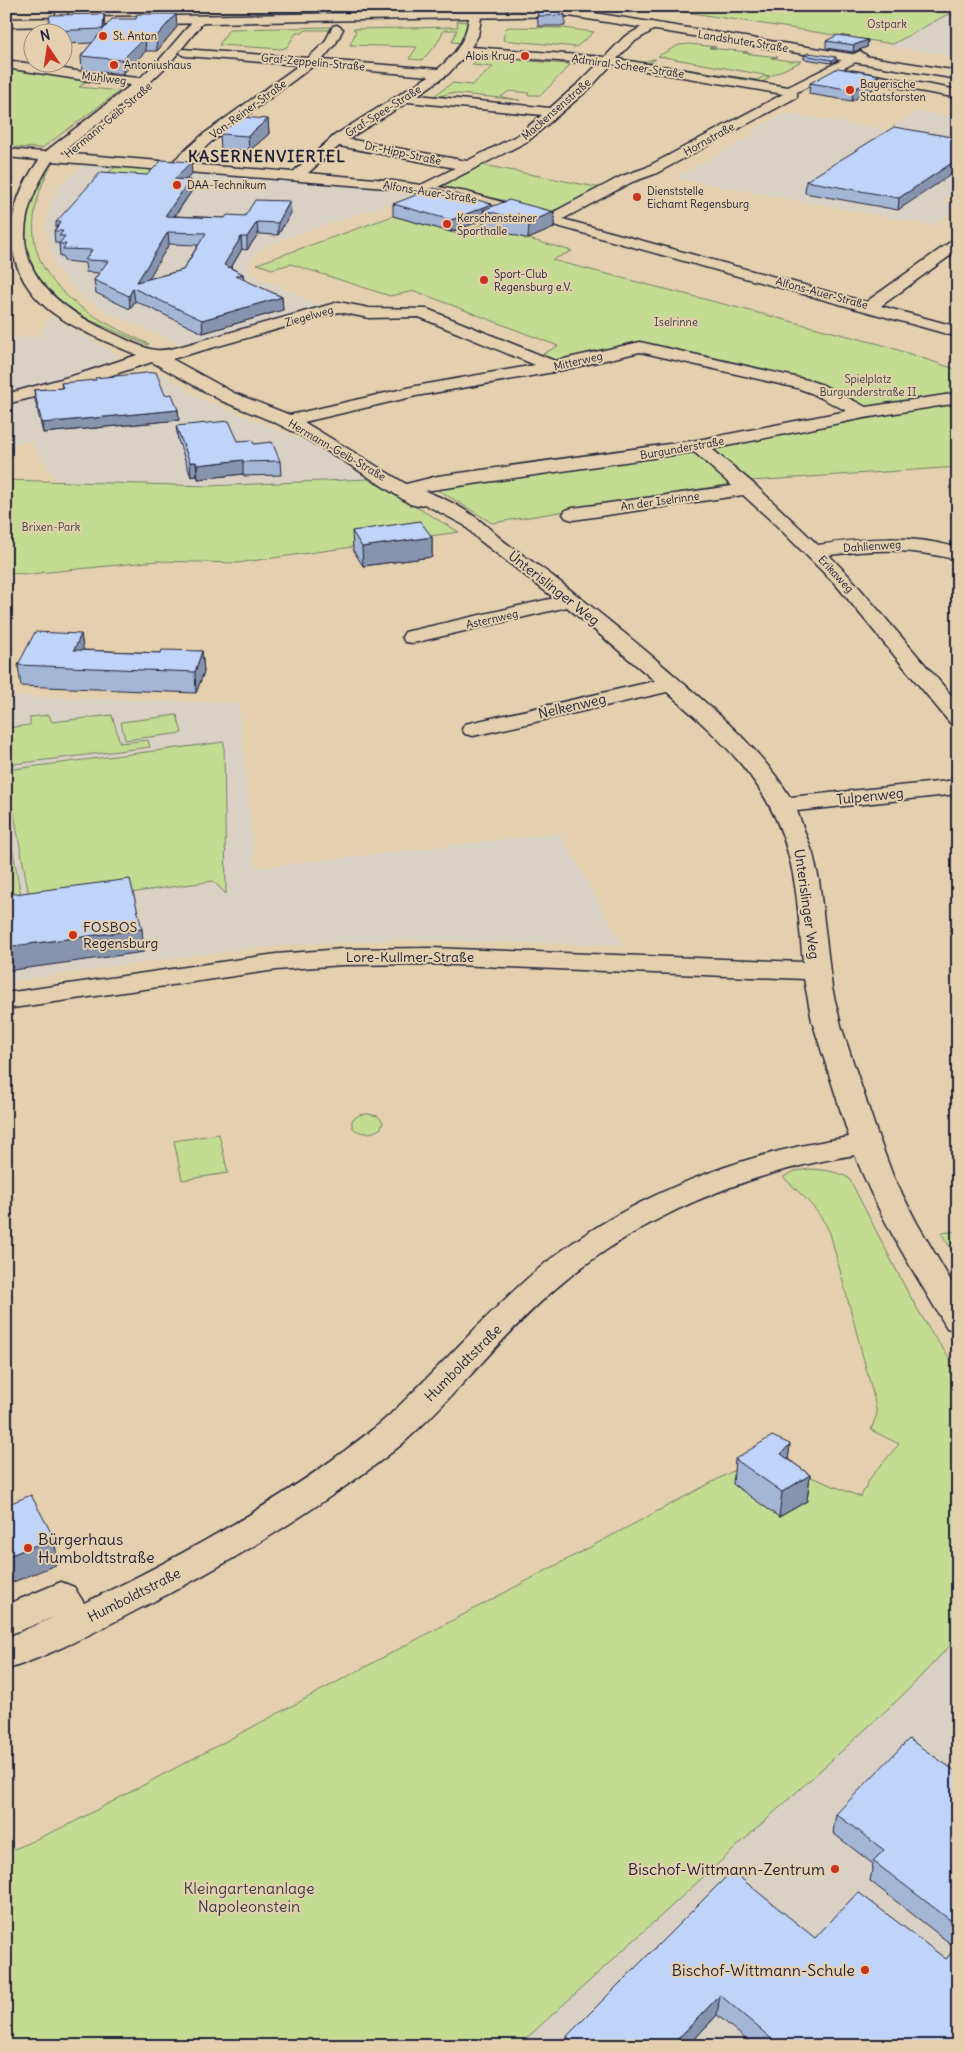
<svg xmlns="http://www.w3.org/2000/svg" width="964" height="2052" font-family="Delius,sans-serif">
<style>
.built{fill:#d9d1c4}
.green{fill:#c4dc92;stroke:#737f66}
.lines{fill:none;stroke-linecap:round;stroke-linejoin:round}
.minor-casing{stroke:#22223b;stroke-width:3}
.major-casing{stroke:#22223b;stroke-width:3}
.minor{fill:#e4d0ae;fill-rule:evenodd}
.major{fill:#e4d0ae;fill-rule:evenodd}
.wall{fill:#a4b6d5;stroke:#22223b;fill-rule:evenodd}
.shaded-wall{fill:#8694ae;stroke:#22223b}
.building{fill:#bfd4f8;stroke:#22223b;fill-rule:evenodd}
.poi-dot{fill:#c8321e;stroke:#e4d0ae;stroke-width:2}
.labels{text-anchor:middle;stroke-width:4;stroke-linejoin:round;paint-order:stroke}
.far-park-label{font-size:11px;fill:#3a3e48;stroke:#e4d0ae}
.far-poi-label{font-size:11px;fill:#22223b;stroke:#e4d0ae;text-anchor:start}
.far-street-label{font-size:11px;fill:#22223b;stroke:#e4d0ae}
.street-label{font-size:14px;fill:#22223b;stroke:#e4d0ae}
.poi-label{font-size:14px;fill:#22223b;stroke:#e4d0ae;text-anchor:start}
.far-district-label{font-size:16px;font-weight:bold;letter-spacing:1px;fill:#22223b;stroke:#e4d0ae}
.near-poi-label{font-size:16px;fill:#22223b;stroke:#e4d0ae;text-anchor:end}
.near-park-label{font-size:16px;fill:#3a3e48;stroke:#e4d0ae}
</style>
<rect width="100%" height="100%" fill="#e4d0ae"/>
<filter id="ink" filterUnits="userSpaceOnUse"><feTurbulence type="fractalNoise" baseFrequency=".02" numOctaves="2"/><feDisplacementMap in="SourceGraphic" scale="10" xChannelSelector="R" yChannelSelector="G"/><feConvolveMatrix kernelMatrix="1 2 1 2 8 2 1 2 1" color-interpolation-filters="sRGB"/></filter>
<g filter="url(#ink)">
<!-- built -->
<g class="built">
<path d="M948,14L958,16V57L889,46Z"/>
<path d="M918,111L958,118V190L940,202L949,204L953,207L949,214L936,223L939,224L936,226L675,178L756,133L751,131L784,113L887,130Z"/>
<path d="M121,164L428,191L280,240L261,249L248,264L251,274L323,307L187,346L112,315L87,299L65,279L54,263L46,227L49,206L59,186L83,165Z"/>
<path d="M51,315L68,327L121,356L87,371L6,393V360L18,336L38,337Z"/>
<path d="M151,371L165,375L199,398L306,441L368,479L210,486L57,483L32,441L6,444V405L88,384Z"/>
<path d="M6,696L239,703L255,868L560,833L623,945L398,940L285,945L213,953L6,982Z"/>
<path d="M958,1637V2046H521L520,2044L903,1695Z"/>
</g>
<!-- green -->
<g class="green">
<path d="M647,6H942L958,9V16L948,14L893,44Z"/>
<path d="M457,21L468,22L462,43L452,42L457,30H444L436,45L422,60L409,59L417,47L350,45L356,31L353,29L458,27Z"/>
<path d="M331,27L330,30H305L303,33H296L287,47L282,49L219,45L229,29Z"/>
<path d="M510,27L563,28L594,32L576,47L503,40L506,28Z"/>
<path d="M690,44L716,47L709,48L748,52L743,53L778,57L771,58L790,61H802L770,76L658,56L679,45Z"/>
<path d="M480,57L567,64L570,65L541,95H527L529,93L509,91L501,97L520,100L450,93L441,96L455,99L452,101L414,97L418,94L434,96L452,83L472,85L493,67L472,65Z"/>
<path d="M653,59H656L649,63L757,80L765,76L770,77L759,84L642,63Z"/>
<path d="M6,66L90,79L79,87L120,91L42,148L6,147Z"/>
<path d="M48,165H51C0,264 69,309 149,344L147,345L87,319L70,309L58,301L35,278L23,240V213Z"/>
<path d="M118,165L164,169L146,184L100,179Z"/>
<path d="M483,165L601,188L553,211L441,187Z"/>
<path d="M393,216L457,234L495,220L518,236L572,251L552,260L883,345L958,370V393L867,409L824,388L639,344L557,361L539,356L558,346L415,291L390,296L291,264L272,269L257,264Z"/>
<path d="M958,401V467L750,481L492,523L435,488L688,453Z"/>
<path d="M368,479L459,532L237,563L157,561L29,574L6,573V480L210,486Z"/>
<path d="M49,715L52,722L112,715L120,743L148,740L150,747L6,765V728L30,725V717Z"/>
<path d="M177,715L182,733L125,740L121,722Z"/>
<path d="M224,742L226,894L213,881L31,907L6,770Z"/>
<path d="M6,811L23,909L6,907Z"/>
<path d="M368,1114L378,1116L383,1122L381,1128C372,1135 360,1135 352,1127V1120L359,1115Z"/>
<path d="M219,1134L228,1173L182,1180L174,1141Z"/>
<path d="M810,1169C825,1170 836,1171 849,1178L906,1289L932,1334L958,1369V1637L903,1695L518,2046H6V1853L74,1822L748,1463L771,1461L861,1497L870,1478L899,1444L871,1430L877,1414L874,1398L830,1233C819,1209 802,1195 783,1177L795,1171Z"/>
<path d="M958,1231V1260L941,1233Z"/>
</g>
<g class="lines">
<defs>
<g id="minor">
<path d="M57,6H69L65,24H57L55,22Z"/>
<path d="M593,6H609L582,18L576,15Z"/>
<path d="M475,14L481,18L478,36L471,47L605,57L624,37L651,22L655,23L657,26L655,29L632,43L617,59L788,87L860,51L866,55L864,58L842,69L958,90V98L841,77L835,73L797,92V97L655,174L632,182L563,219L866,302L953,240L958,238V250L881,306L958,327V337L460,199L386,188L52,161C0,240 26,292 106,330C117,335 145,350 156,350C162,351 169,349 175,348L339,302L369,308L427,309L555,361L640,342L808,380L823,385L866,407L958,393V403L864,418L712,449L755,485L818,545C865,538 911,534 958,548V560C909,548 878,549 829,555L851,578L958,703V725L950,723L837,586L776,525L743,495L573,520L566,518L563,514L566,510L573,508L732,486L694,452L425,491C451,501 472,512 492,531C509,547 531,560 550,574C595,609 639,644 682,682C722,717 762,751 790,797L958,780V794L797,811L813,854L819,880L832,988L842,1029L877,1133L893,1176L917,1223L958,1293V1331L947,1328C914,1272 878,1216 855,1155C746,1172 638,1217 554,1290C499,1338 456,1397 401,1445C379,1463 355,1480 331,1496C269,1539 203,1577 135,1611C93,1633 51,1655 6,1670V1638L54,1617L6,1636V1605L61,1582L74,1587L84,1603C185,1555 285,1499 373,1429C385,1420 396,1409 407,1398C448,1358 487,1314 530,1276C617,1200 736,1154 849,1137L812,1021L804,979L431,964L342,965L276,970L6,1009V993L276,954L342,949L431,948L803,962C799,926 798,888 788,853C769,781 720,739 667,692L473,736L465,734L462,729L465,724L655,681L567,607L413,643L405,642L402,637L405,632L554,598L478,539L464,525L424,504L417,506L410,504L347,463L298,434L274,422L222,401L152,362L106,377L104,380L6,404V394L79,374L137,355C107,342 76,330 49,310C0,269 2,210 39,160L6,157V149L45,152L131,85L96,82L6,68V60L96,74L140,78L161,58L193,21H201L203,23L201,25L169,64L147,85L61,153L172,162L201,136L299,65L186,56L182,55L180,52L182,49L308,58L325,42L333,26L337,25L343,29L336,43L322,60L438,69C456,53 465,42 469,18ZM467,54L598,64L580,82L550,108L418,95L448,74ZM611,65L783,94L645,168L622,176L548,215L467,192L438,187L528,141L590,88ZM313,66L429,76L335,135L293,172L187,164L211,142ZM408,102L542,115L518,135L467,161L348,139ZM339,146L455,168L421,185L386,180L308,173ZM339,312L369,318L419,317L535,365L416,386L290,415L234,393L172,359ZM640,352L797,388L811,393L847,411L698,440L438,476L406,484L304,422L416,396L554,372Z"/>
</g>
<path id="major" d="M589,9L593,10L594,13L958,71V79L569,16L6,27V19Z"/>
</defs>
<!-- minor casing -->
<use href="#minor" class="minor-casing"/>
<!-- major casing -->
<use href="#major" class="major-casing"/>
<!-- minor -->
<use href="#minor" class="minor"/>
<!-- major -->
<use href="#major" class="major"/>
</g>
<!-- wall -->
<g class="wall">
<rect x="536" y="6" width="21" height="2"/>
<path d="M537,8L565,15V26H538Z"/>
<path d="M105,27H177L157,51H146L123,74L82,70L81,56L92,43L62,44V32H47V31Z"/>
<path d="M868,40L867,47L853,52L826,48V41Z"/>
<path d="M809,53L836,61L831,63L804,59V55Z"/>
<path d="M810,83L878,86L852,101L809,94Z"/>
<path d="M268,119L269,134L249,151L221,149L220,134Z"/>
<path d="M958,138L898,210L805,193L806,181Z"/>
<path d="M192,174L186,179L191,192L175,216L225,218L291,213L278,235L258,234L247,250L242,249L231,268L243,274L244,280L282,297L283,310L203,333L135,301L130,309L96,293L94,280L99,273L86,272L85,263L64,261L63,256H60L59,243H55L54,231L56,228V222L147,175ZM169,244L198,245L183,270L148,279Z"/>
<path d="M393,204L492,206L554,212V228L528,239L483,226V220L451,232L393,216Z"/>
<path d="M61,383L165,395L178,410L179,420L43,433L35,400L34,390L62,388Z"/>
<path d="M176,426L238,441L254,444L280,461L281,475L244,476L243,474L198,479L197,476L191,477L178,440Z"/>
<path d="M352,531L432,537V557L363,566L353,550Z"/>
<path d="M81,634L83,650L161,653L202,651L204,672L196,693L21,686L18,665Z"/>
<path d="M790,1444L788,1459L810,1475L807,1501L779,1517L733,1484L735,1459Z"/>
<path d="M958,1773V2046H754L717,2015L688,2046H566L567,2036L815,1938L946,1959L956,1948L870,1881L873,1864L833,1833L836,1814Z"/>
</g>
<!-- shaded-wall -->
<g class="shaded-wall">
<path d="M104,14L105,27L103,29Z"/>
<path d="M176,14L177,27L157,51L156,37Z"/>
<path d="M145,37L146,51L123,74L122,60Z"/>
<path d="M868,40L867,47L853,52L854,45Z"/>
<path d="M836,57V61L831,63L832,60Z"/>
<path d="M879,75L878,86L852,101L853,90Z"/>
<path d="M268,119L269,134L249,151L248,136Z"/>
<path d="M958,159V170L898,210L899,198Z"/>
<path d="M191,162L192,174L175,190L174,179Z"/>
<path d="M190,180L191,192L166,228L165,216Z"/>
<path d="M290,201L291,213L278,235V223Z"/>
<path d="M492,204V212L483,210V220L451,232V220Z"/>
<path d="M554,212V228L528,239L529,222Z"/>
<path d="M257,222L258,234L247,250V237Z"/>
<path d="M168,232L169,244L141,292L137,282Z"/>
<path d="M241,237L242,249L225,278L224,265Z"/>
<path d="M243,274L244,287L236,276Z"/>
<path d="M133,288L135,301L130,309L129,296Z"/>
<path d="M282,297L283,310L203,333L202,320Z"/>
<path d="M178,410L179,420L43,433L42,423Z"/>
<path d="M243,460V474L198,479L197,465Z"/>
<path d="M190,462H196L197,476L191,477Z"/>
<path d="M432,537V557L363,566L362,547Z"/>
<path d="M81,634L84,654L74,650Z"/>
<path d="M202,651L204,672L196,693L195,672Z"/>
<path d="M142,929L144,952L6,971V947Z"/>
<path d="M790,1444L787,1469L781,1454Z"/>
<path d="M810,1475L807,1501L779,1517L782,1492Z"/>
<path d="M54,1538L58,1564L6,1585V1557Z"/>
<path d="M720,1995L717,2015L688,2046H673V2044Z"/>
<path d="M958,2037V2046H951Z"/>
</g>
<!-- building -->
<g class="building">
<path d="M537,8H562L565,15L538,16Z"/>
<path d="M104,14L103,29L47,31L50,15Z"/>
<path d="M137,14H176L156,37H145L122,60L81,56L112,19H136Z"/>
<path d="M838,35L868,40L854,45L826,41Z"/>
<path d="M809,53L836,57L832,60L804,55Z"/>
<path d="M838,68L879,75L853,90L810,83Z"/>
<path d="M241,117L268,119L248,136L220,134Z"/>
<path d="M894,127L958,138V159L899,198L806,181Z"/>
<path d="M162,160L191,162L174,179L190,180L165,216L225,218L227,215L245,216L255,200L290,201L278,223L257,222L247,237H241L224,265L243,274L236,276L282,297L202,320L133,288L129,296L94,280L108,261L85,260L92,250L63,249L66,244H59L65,236H59L63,231H54L61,222H56L101,172L147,175ZM168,232L206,233L183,270L137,282Z"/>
<path d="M434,188L492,204L451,220L393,204Z"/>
<path d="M509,200L554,212L529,222L483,210Z"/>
<path d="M156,372L165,395L172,394L178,410L42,423L34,390L63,388L61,383L96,380L95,378Z"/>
<path d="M229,421L238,441L252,440L254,444L272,442L280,461L243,462V460L197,465L196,462H190L176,426Z"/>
<path d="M420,521L432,537L362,547L352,531Z"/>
<path d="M35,632L81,634L74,650L161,653L162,650L202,651L195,672L18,665Z"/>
<path d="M130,879L142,929L6,947V895Z"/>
<path d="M772,1436L790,1444L781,1454L810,1475L782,1492L735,1459Z"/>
<path d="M31,1495L54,1538L6,1557V1505Z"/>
<path d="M909,1739L958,1773V1926L873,1861L884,1850L836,1814Z"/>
<path d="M732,1871L815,1938L858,1892L946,1959L958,1946V2037L951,2046H780L720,1995L673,2044L675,2046H577L567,2036Z"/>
</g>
</g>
<!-- markers -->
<g class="poi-dot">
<circle cx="103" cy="36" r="5"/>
<circle cx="525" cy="56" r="5"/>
<circle cx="114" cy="65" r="5"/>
<circle cx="850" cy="90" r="5"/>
<circle cx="177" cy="185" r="5"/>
<circle cx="637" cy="197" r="5"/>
<circle cx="447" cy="224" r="5"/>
<circle cx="484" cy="280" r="5"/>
<circle cx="73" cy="935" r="5"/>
<circle cx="28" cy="1548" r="5"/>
<circle cx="835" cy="1869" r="5"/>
<circle cx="865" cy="1970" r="5"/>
</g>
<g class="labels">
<!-- far-park labels -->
<g class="far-park-label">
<text x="887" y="28">Ostpark</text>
<text x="676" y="326">Iselrinne</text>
<text x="868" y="383">Spielplatz<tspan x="868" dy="13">Burgunderstraße II</tspan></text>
<text x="51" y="531">Brixen-Park</text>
</g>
<!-- far-poi labels -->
<g class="far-poi-label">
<text x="113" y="40">St. Anton</text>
<text x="515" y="60" text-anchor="end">Alois Krug</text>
<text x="124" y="69">Antoniushaus</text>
<text x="860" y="88">Bayerische<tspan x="860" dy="13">Staatsforsten</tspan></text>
<text x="187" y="189">DAA-Technikum</text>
<text x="647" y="195">Dienststelle<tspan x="647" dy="13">Eichamt Regensburg</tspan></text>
<text x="457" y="222">Kerschensteiner<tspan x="457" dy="13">Sporthalle</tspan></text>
<text x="494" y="278">Sport-Club<tspan x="494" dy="13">Regensburg e.V.</tspan></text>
</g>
<!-- far-street labels -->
<g class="far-street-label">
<text transform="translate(743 41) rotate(9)" y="4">Landshuter Straße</text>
<text transform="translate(313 62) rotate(5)" y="4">Graf-Zeppelin-Straße</text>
<text transform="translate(628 66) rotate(8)" y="4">Admiral-Scheer-Straße</text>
<text transform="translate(104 78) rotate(7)" y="4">Mühlweg</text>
<text transform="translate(248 109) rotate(-36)" y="4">Von-Reiner-Straße</text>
<text transform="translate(556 109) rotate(-41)" y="4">Mackensenstraße</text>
<text transform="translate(383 111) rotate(-32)" y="4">Graf-Spee-Straße</text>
<text transform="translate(108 120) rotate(-40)" y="4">Hermann-Geib-Straße</text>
<text transform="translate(709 139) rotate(-29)" y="4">Hornstraße</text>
<text transform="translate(403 153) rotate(12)" y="4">Dr.-Hipp-Straße</text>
<text transform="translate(430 192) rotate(9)" y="4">Alfons-Auer-Straße</text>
<text transform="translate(822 293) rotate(15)" y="4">Alfons-Auer-Straße</text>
<text transform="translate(309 316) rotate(-16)" y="4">Ziegelweg</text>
<text transform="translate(578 361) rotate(-13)" y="4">Mitterweg</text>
<text transform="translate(682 448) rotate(-10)" y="4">Burgunderstraße</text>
<text transform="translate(337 450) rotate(30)" y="4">Hermann-Geib-Straße</text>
<text transform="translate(660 501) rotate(-8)" y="4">An der Iselrinne</text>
<text transform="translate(872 546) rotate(-4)" y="4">Dahlienweg</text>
<text transform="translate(836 574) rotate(47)" y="4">Erikaweg</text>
<text transform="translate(492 619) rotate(-13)" y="4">Asternweg</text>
</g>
<!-- street labels -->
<g class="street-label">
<text transform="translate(554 588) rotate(38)" y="5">Unterislinger Weg</text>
<text transform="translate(572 706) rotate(-13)" y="5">Nelkenweg</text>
<text transform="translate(870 796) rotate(-6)" y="5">Tulpenweg</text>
<text transform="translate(807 904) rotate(82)" y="5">Unterislinger Weg</text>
<text x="410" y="962">Lore-Kullmer-Straße</text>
<text transform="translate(463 1363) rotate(-45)" y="5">Humboldtstraße</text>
<text transform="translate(134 1595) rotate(-27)" y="5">Humboldtstraße</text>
</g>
<!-- poi labels -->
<g class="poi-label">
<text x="83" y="932">FOSBOS<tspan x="83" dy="16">Regensburg</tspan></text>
</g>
<!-- far-district labels -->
<g class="far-district-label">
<text x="267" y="162">KASERNENVIERTEL</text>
</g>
<!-- near-poi labels -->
<g class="near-poi-label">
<text x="38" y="1545" text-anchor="start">Bürgerhaus<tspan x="38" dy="18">Humboldtstraße</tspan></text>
<text x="825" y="1875">Bischof-Wittmann-Zentrum</text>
<text x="855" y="1976">Bischof-Wittmann-Schule</text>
</g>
<!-- near-park labels -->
<g class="near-park-label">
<text x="249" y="1894">Kleingartenanlage<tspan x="249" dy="18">Napoleonstein</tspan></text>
</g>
</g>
<!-- margin -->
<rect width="964" height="2052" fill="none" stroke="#e4d0ae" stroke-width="25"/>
<rect x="12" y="12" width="939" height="2027" fill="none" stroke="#22223b" stroke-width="2" filter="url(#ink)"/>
<!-- north arrow -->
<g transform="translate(48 48) rotate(347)"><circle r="24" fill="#e4d0ae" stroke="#968a80"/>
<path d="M0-4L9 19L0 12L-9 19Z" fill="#c8321e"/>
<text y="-8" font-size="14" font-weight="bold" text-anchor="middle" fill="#22223b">N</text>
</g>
</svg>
